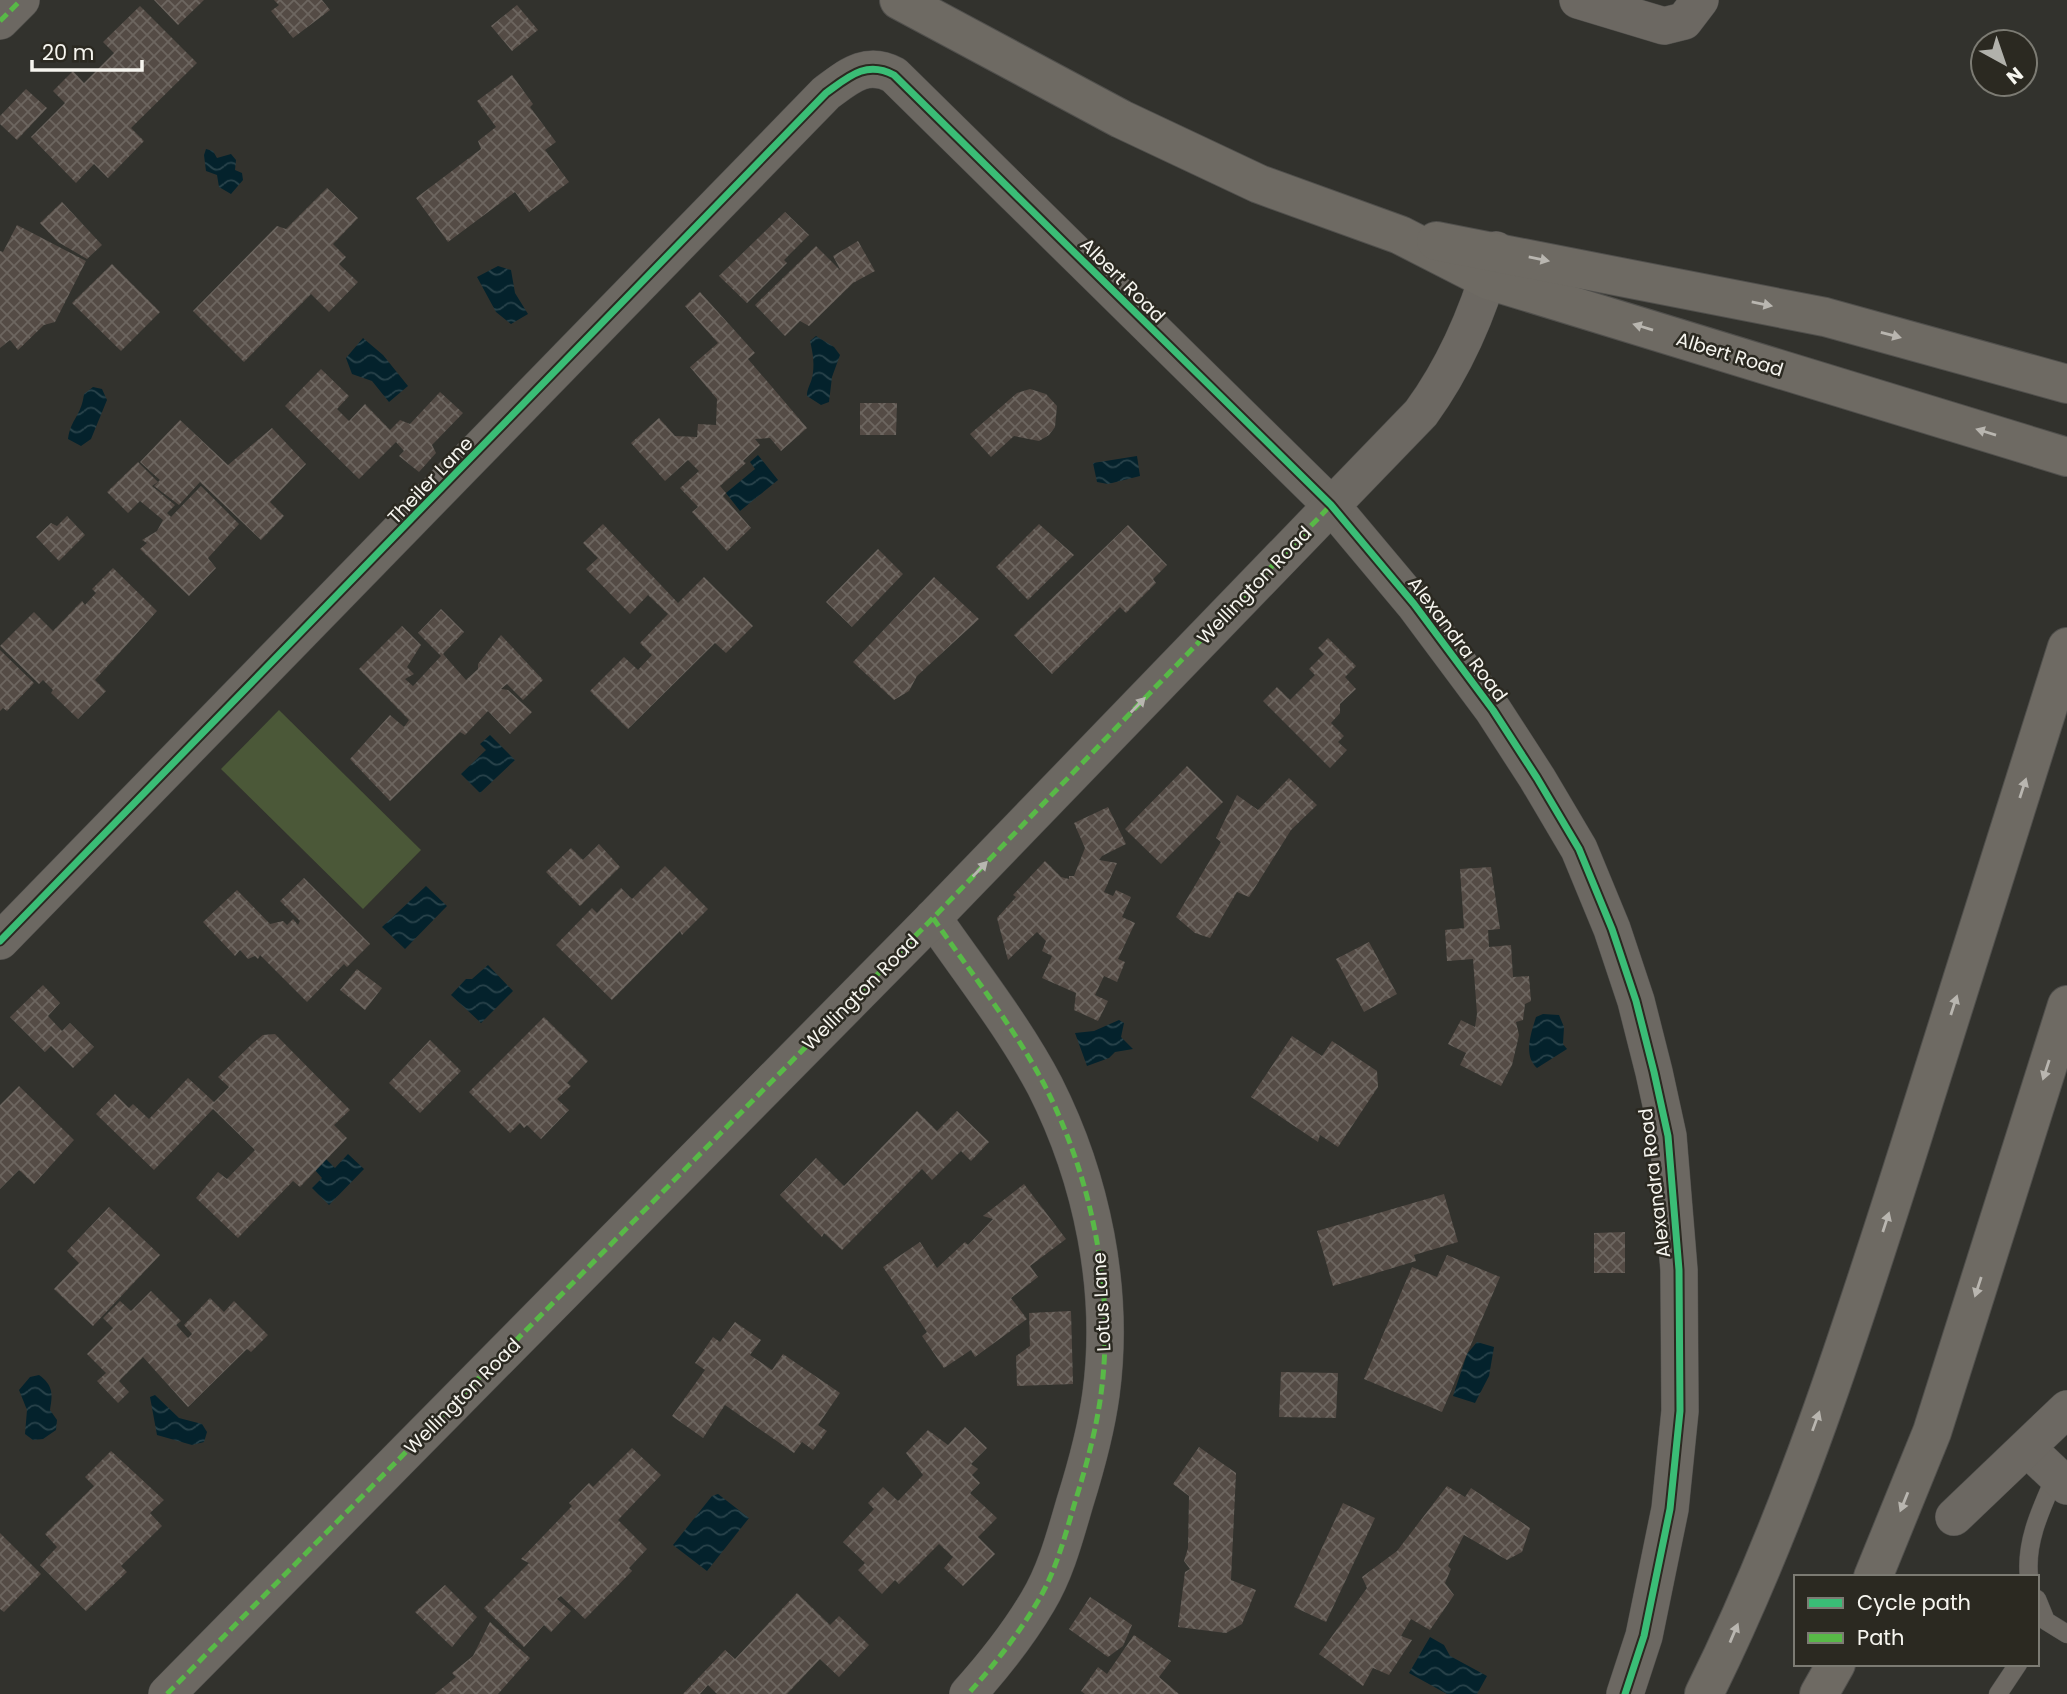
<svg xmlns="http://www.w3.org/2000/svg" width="2067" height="1694" font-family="Poppins,sans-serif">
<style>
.green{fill:#4b5838}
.water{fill:url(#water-waves)}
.building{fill:url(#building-cross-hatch)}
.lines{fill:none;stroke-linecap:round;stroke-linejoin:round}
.lane-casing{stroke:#51504d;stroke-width:19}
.street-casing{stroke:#51504d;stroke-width:38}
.secondary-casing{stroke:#51504d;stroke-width:40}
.lane{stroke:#6c6862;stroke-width:18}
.street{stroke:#6c6862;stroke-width:37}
.secondary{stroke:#6e6a63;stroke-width:38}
.quiet{stroke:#58b947;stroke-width:5;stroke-dasharray:10 5;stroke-linecap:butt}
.cycleway-casing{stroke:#2b2921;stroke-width:11}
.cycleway{stroke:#3abd76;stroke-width:7}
.oneway{fill:#b9b6b0}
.oneway2{fill:#b8b6b0}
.labels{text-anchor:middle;stroke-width:5;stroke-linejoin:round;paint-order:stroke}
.street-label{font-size:19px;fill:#f6f5ef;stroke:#2b2921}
</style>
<defs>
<pattern id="water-waves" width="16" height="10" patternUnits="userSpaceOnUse" patternTransform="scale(1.75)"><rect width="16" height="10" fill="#04222c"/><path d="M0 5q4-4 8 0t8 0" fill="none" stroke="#29434b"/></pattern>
<pattern id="building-cross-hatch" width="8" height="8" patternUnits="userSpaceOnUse" patternTransform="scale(1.75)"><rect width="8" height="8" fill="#544b45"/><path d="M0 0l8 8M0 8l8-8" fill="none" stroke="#6d6660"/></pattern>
</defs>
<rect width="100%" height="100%" fill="#32322d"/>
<!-- green -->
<path class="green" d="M279,710L421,850L363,909L221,769Z"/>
<!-- water -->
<g class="water">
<path d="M206,149L213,151L217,158L231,154L236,160L235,170L242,173L243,180L231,194L219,187L217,175L206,171L204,155Z"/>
<path d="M498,266L511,270L515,293L528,314L511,324L496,312L477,277Z"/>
<path d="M816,336L834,347L840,355L832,377L829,402L821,405L807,396C807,388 810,386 812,378C815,366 813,353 810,341Z"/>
<path d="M363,338L383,355L408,386L389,402L372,381L352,374L346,358Z"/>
<path d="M93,387L102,389L107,400L91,439L81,446L68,439C71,418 81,417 84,394Z"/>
<path d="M758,455L778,480L740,511L726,493L755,469L750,462Z"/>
<path d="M1137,456L1140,476L1108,484L1097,482L1093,463Z"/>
<path d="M490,735L515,760L480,793L461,774L486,750L480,744Z"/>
<path d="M426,886L447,906L405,949L382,927Z"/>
<path d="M488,965L513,991L481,1023L451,995L466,979H472Z"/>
<path d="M1543,1014L1559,1015L1564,1027L1563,1044L1567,1049L1537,1068C1523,1056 1531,1033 1536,1017Z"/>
<path d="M1119,1020L1124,1023L1121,1037L1133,1049L1115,1052L1109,1058L1087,1066L1075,1033L1094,1031Z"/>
<path d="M348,1154L364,1169L329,1205L312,1188L322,1178L315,1170L326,1159L335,1168Z"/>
<path d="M1477,1342L1494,1347L1489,1376L1475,1403L1453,1396L1467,1354Z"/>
<path d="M39,1375C53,1385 53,1394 50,1410L57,1420L56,1430L43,1439L33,1440L25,1434L27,1410L19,1390L30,1377Z"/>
<path d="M155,1395L179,1418L202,1424L207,1432L204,1442L192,1445L157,1435L150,1397Z"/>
<path d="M718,1494L749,1518L707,1571L673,1545L712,1496Z"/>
<path d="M1430,1637L1444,1645L1450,1656L1487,1676L1477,1694H1447L1409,1673Z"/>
</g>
<!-- building -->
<g class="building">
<path d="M154,0H204L178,25Z"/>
<path d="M274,0H322L330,10L293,38L271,11L279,5Z"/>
<path d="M517,5L538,30L512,51L491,26Z"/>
<path d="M140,6L197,63L131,128L144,141L108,178L94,164L76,183L31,137L65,103L53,91L73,71L84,83L114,53L103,42Z"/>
<path d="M512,75L533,104L530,107L556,142L545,150L569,182L529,212L515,192L448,242L416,198L481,149L478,141L496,127L477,101Z"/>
<path d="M26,89L47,108L17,140L0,124V116Z"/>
<path d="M327,188L358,218L333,244L346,257L339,264L358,282L329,312L311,294L244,362L193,311L277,226L286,229Z"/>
<path d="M62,202L102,245L87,259L58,242L40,223Z"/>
<path d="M785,212L809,235L784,260L787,263L747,303L719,276Z"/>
<path d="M17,225L86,261L55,322L44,325L18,350L10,340L0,348V251L3,252Z"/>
<path d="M858,241L875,271L853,283L809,326L800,321L785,336L755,305L816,246L841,271L833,256Z"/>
<path d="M112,264L160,312L121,351L72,303Z"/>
<path d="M700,292L755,353L748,359L807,428L781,451L770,438L755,439L760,445L743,461L746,463L720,486L726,493L723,496L751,528L727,551L692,512L698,507L680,488L699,471L688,460L665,481L631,443L659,418L675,436L697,437L698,424L716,425L717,399L690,367L718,343L685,306Z"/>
<path d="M321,369L349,396L337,409L349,421L365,404L390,430L400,420L410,424L440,392L463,413L432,445L436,453L419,472L399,456L404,451L396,442L359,479L285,406Z"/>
<path d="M1030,389L1046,394L1057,406L1055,427L1049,435L1039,441L1014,436L991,457L970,434L1017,393Z"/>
<path d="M860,403H897L896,435H860Z"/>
<path d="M180,420L228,465L272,428L306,464L270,502L284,516L261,540L200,482L179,505L154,486L160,480L140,462Z"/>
<path d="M138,462L158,482L152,486L175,505L167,513L171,517L201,486L239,524L208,558L216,568L189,596L140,549L147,543L142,540L157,531L163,520L140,501L128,513L107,492Z"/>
<path d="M67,516L85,535L59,561L36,537L51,523L57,526Z"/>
<path d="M603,524L678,603L704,577L753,626L726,653L715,643L628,729L590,691L624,657L638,670L652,655L640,643L668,614L648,595L630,614L586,569L598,558L583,543Z"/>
<path d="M1039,524L1074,555L1028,600L996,567Z"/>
<path d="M1128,525L1167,565L1153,579L1156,583L1126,613L1120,607L1052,674L1014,635Z"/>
<path d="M878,549L903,574L852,627L826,602Z"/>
<path d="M113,568L157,611L95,680L106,691L78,719L51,693L53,690L43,680L39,684L0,646L34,612L53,631L82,601L85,605L96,593L92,589Z"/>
<path d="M934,577L979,619L917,676L909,691L894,700L853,662Z"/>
<path d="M441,609L464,632L443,654L466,680L478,669V664L501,635L543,680L523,700L507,684L501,689L508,690L532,712L510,734L488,711L465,735L460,732L390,801L350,759L390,715L404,727L409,720L359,669L402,626L421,645L407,667L414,674L405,679L413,686L441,656L418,633Z"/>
<path d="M1328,638L1356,666L1345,677L1356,689L1340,704V713L1331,723L1344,736L1338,742L1347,750L1330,768L1263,701L1277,687L1290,700L1315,675L1309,669L1324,654L1318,648Z"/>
<path d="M0,650L34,683L7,711L3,708L0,711Z"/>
<path d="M1187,766L1223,802L1161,864L1125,829Z"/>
<path d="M1289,778L1317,805L1291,830L1249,897L1237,892L1210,938L1195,933L1176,917L1221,842L1216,838L1237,795L1258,810Z"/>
<path d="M1108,807L1126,844L1102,856L1099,860L1117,863L1104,892L1113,896L1116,890L1131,897L1122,917L1135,923L1118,959L1125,962L1117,982L1104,976L1095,995L1108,1001L1098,1021L1074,1010L1076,993L1042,978L1052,956L1042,951L1046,941L1037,932L1008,960L997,918L1016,897L1013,895L1045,861L1061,877L1069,879V876H1074L1085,848L1074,823Z"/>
<path d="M599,844L620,867L580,906L546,872L571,848L583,860Z"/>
<path d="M665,866L708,909L682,935L680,931L612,1000L556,945L592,908L597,913L621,888L632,899Z"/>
<path d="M1491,867L1500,929L1488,930L1489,947L1511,945L1513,977L1529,976L1531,1001L1525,1004L1523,1020L1516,1022L1519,1035L1512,1065L1501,1086L1460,1065L1466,1053L1448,1044L1461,1020L1475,1027L1477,1014L1473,959L1447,961L1445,930L1464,928L1460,869Z"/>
<path d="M304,878L370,944L347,967L344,964L307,1002L260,955L258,959L255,956L248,959L240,950L235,956L203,922L237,890L270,924L283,921L287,925L293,919L298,925L300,921L280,901Z"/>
<path d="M1369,942L1397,994L1364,1012L1336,959Z"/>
<path d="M357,969L382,988L365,1010L340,990Z"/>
<path d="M43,985L60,1003L48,1016L62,1031L70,1023L94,1047L73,1068L51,1046L45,1052L10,1017Z"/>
<path d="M544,1017L588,1061L567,1083L571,1086L557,1099L569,1110L541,1139L527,1125L524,1128L520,1123L510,1133L469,1092Z"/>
<path d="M275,1034L350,1110L334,1125L347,1138L300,1187L293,1181L238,1238L196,1198L218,1172L227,1179L255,1150L213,1109L154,1170L96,1114L115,1094L129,1108L133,1104L149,1119L188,1078L214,1102L229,1087L218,1077L253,1043L263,1035Z"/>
<path d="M1292,1036L1322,1056L1332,1041L1377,1071L1378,1087L1338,1147L1320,1135L1318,1142L1251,1097Z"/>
<path d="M430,1040L461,1071L420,1113L389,1083Z"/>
<path d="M19,1086L74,1140L34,1184L19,1170L0,1189V1105Z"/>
<path d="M917,1111L937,1131L957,1111L989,1142L971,1161L961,1151L932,1180L922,1169L842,1250L824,1233L822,1237L780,1195L816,1158L844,1186Z"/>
<path d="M1024,1184L1066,1239L1030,1266L1038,1277L1011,1298L1027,1319L975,1357L971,1350L944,1368L922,1336L927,1332L883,1267L920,1242L937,1268L965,1242L968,1245L993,1219L983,1216Z"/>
<path d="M1444,1194L1458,1242L1414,1255L1416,1261L1333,1286L1317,1231Z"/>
<path d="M109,1207L160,1255L93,1326L54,1289L79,1263L67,1251Z"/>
<path d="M1625,1232V1273H1594V1233Z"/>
<path d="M1447,1255L1500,1277L1442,1412L1364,1379L1412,1267L1437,1277Z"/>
<path d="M151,1291L181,1321L176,1325L188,1338L192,1334L184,1325L210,1298L224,1312L234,1301L268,1335L251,1352L247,1349L188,1407L143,1357L119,1381L129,1392L118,1403L97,1381L106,1373L87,1354L113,1328L103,1318L120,1301L131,1311Z"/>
<path d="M1071,1311L1073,1384L1017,1386L1016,1356L1030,1346L1029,1313Z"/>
<path d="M735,1322L761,1340L750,1355L772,1370L783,1354L840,1393L818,1425L827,1431L813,1450L802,1442L794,1453L725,1405L703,1438L672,1416L705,1370L695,1363L713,1337L720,1342Z"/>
<path d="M1281,1372L1338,1373L1336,1418L1279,1417Z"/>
<path d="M965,1427L987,1448L971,1464L978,1469L972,1475L980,1483L970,1493L997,1518L978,1537L995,1554L963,1586L944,1568L953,1557L939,1544L899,1584L895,1580L882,1594L858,1570L865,1563L843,1542L874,1509L868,1503L883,1487L898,1501L923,1475L906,1453L928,1430L948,1445Z"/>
<path d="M1199,1447L1236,1473L1231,1580L1256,1590L1242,1624L1226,1633L1178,1627L1185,1572L1190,1569L1184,1561L1188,1548L1189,1496L1173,1484Z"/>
<path d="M632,1448L661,1475L618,1520L647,1549L629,1568L632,1571L585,1619L561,1596L557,1599L571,1611L551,1632L544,1625L524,1647L484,1608L529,1563L521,1559L572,1506L569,1503L589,1483L593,1487Z"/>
<path d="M111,1451L164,1500L150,1513L162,1526L121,1566L127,1572L86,1611L40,1565L57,1547L45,1534L94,1486L85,1477Z"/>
<path d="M1447,1486L1465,1497L1471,1488L1530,1528L1522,1552L1507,1560L1464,1535L1448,1566L1451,1569L1445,1583L1454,1595L1430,1630L1411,1619L1401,1636L1412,1640L1389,1675L1373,1668L1363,1686L1319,1654L1367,1588L1362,1577L1397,1551Z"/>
<path d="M1343,1503L1375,1518L1326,1622L1294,1607Z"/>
<path d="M0,1533L41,1574L4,1612L0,1609Z"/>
<path d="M445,1585L477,1617L452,1647L415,1612Z"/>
<path d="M797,1593L830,1625L839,1616L869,1645L839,1677L820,1659L787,1694H717L708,1685L700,1694H683L725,1650L735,1659Z"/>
<path d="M1090,1597L1132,1625L1123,1646L1108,1657L1069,1629Z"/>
<path d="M490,1622L530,1658L498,1694H435L456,1677L452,1673L473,1656Z"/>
<path d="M1134,1635L1171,1661L1159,1677L1179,1694H1085L1081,1691L1098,1667L1107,1674Z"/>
</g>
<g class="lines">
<defs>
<g id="lane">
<path d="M2029,1577C2025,1541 2042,1507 2056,1475"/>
<path d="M2037,1599L2046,1621L2067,1634"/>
<path d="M1998,1694L2018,1664"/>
</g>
<g id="street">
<path d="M1578,0L1664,26L1684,21L1700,0"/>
<path d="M0,21L21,0"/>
<path d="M933,918C971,973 1014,1027 1045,1086C1092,1179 1115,1290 1101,1394C1096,1431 1086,1467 1075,1502C1065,1536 1056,1571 1038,1601C1018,1635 994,1665 968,1694"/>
<path d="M0,941L826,93C848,77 866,60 894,75L1331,505L1414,604L1493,710L1537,778L1579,849L1612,929L1636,1001L1654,1072L1668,1136L1679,1270L1680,1411L1670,1509L1644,1636L1625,1694"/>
<path d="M2028,1449L2067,1486"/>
<path d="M1954,1517L2067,1409"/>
<path d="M167,1694L933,918L1421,413C1456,365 1480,308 1496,250"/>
</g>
<g id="secondary">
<path d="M899,0L1121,119L1259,184L1400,235L1488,280L2067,457"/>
<path d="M1436,241L1825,317L2067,384"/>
<path d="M1873,1577L1932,1432L2067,1005"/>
<path d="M1704,1694C1791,1519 1852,1328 1911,1142C1963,977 2015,812 2067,647"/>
<path d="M1819,1694L1836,1664"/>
</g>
</defs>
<!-- lane casing -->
<use href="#lane" class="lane-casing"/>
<!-- street casing -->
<use href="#street" class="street-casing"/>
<!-- secondary casing -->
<use href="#secondary" class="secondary-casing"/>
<!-- lane -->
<use href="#lane" class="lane"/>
<!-- street -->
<use href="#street" class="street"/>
<!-- secondary -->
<use href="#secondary" class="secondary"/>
<!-- quiet -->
<g class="quiet">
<path d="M0,21L21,0"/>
<path d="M933,918C971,973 1014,1027 1045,1086C1092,1179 1115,1290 1101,1394C1096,1431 1086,1467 1075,1502C1065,1536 1056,1571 1038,1601C1018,1635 994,1665 968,1694"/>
<path d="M167,1694L933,918L1331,505"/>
</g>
<defs>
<path id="cycleway" d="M0,941L826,93C848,77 866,60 894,75L1331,505L1414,604L1493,710L1537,778L1579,849L1612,929L1636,1001L1654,1072L1668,1136L1679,1270L1680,1411L1670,1509L1644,1636L1625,1694"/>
</defs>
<!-- cycleway casing -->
<use href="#cycleway" class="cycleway-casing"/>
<!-- cycleway -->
<use href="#cycleway" class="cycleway"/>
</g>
<!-- one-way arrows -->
<defs><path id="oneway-solid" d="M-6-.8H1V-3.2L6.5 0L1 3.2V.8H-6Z" transform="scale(1.75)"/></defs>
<g class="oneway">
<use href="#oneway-solid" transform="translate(1539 259) rotate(11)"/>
<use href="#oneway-solid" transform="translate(1762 304) rotate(11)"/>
<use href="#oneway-solid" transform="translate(1643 327) rotate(-163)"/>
<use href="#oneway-solid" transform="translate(1891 335) rotate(15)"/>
<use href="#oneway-solid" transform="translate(1986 432) rotate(-163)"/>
<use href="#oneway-solid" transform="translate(2023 788) rotate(-72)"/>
<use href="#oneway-solid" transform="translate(1954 1005) rotate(-72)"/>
<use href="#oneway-solid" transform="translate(2046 1070) rotate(108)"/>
<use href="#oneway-solid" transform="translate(1886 1222) rotate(-72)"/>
<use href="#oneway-solid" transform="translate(1978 1287) rotate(108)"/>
<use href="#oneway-solid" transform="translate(1816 1421) rotate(-70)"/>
<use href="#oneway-solid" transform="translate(1904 1502) rotate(112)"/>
<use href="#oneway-solid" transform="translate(1734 1633) rotate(-67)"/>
</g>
<g class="oneway2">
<use href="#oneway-solid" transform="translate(1138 705) rotate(-46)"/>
<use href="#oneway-solid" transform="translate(980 869) rotate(-46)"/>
</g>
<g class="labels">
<!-- street labels -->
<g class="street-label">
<text transform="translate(1123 280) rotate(45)" y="7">Albert Road</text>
<text transform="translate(1730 354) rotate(17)" y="7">Albert Road</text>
<text transform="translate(430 480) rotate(-46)" y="7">Theiler Lane</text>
<text transform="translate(1254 585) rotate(-46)" y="7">Wellington Road</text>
<text transform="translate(1458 639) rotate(53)" y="7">Alexandra Road</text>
<text transform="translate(860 992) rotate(-45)" y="7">Wellington Road</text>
<text transform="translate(1654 1183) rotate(-97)" y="7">Alexandra Road</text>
<text transform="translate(1101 1302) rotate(-93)" y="7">Lotus Lane</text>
<text transform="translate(462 1396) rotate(-45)" y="7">Wellington Road</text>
</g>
</g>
<!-- legend -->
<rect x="1794" y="1575" width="245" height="91" fill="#2b2921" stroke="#7c7b73" stroke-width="2"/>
<rect x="1808" y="1598" width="35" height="10" fill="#3abd76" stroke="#7c7b73" stroke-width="2"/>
<text x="1857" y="1610" font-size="21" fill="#f6f5ef">Cycle path</text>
<rect x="1808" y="1633" width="35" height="10" fill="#58b947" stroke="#7c7b73" stroke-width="2"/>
<text x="1857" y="1645" font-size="21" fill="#f6f5ef">Path</text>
<!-- north arrow -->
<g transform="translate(2004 63) rotate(140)"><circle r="33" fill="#2b2921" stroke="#7c7b73" stroke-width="2"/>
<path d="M0-5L12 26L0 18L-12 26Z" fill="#b1b1ab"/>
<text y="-10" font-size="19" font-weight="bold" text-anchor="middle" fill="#f6f5ef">N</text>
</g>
<!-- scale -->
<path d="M32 60v10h110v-10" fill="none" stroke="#f6f5ef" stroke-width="3.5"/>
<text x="42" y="60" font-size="21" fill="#f6f5ef" stroke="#2b2921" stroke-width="5" paint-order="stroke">20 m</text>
</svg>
